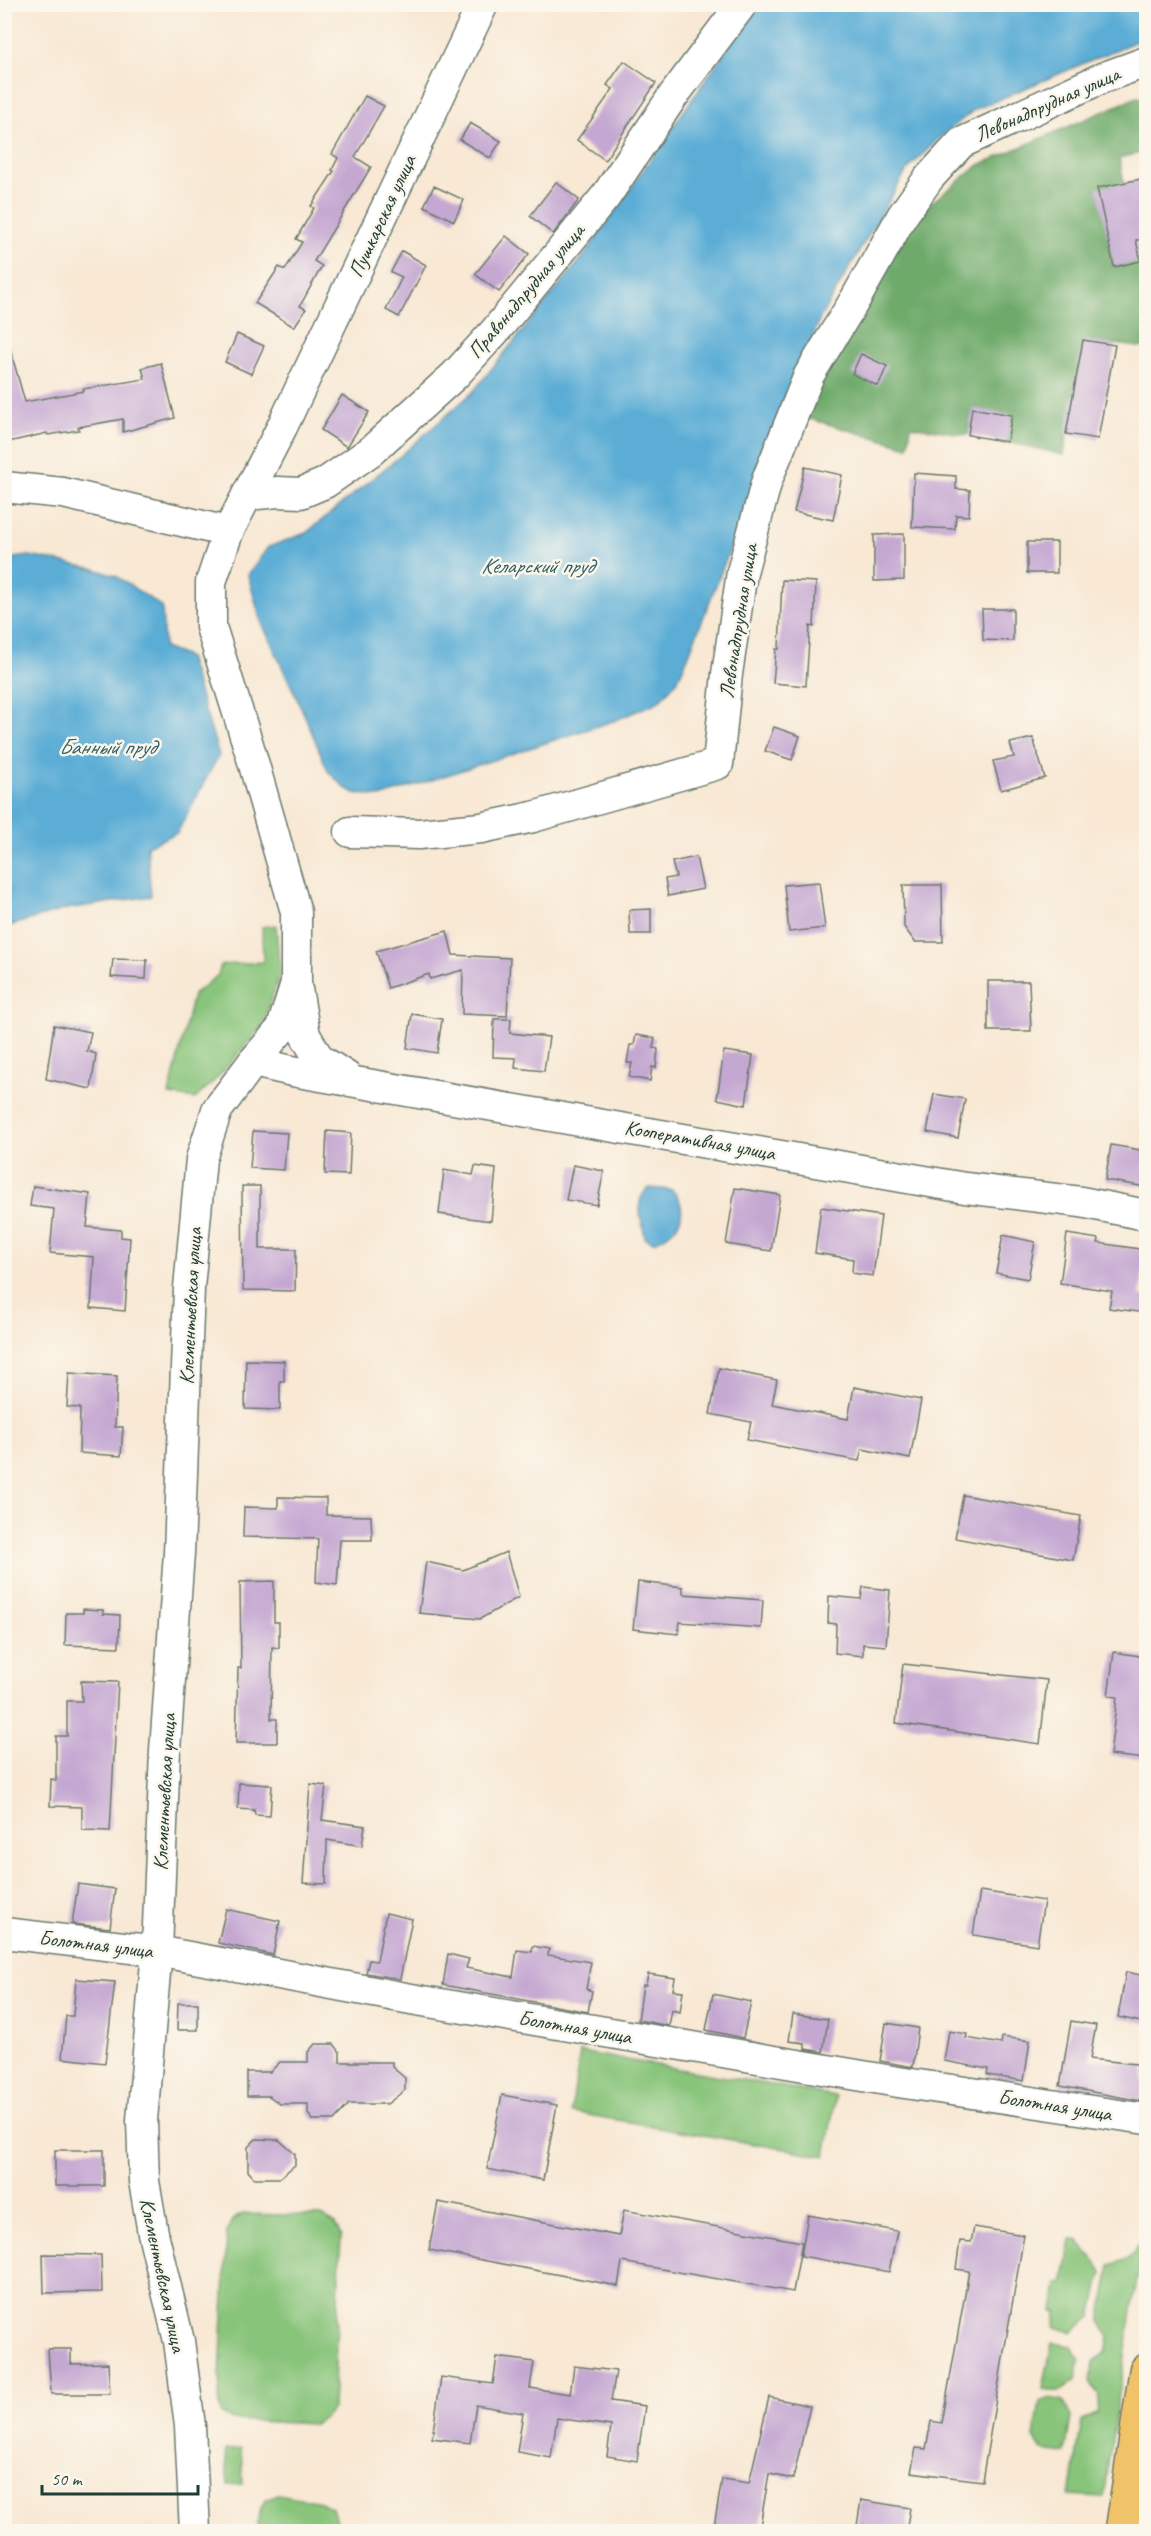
<svg xmlns="http://www.w3.org/2000/svg" width="1151" height="2536" font-family="Caveat,sans-serif">
<style>
.green{fill:#88c47a;stroke:#548057;stroke-width:1.5}
.forest{fill:#6eaa6a;stroke:#46744f;stroke-width:1.5}
.water{fill:#5badd6;stroke:#3d7585;stroke-width:1.5}
.building{fill:#c5a8d2}
.lines{fill:none;stroke-linecap:round;stroke-linejoin:round}
.minor-casing{stroke:#6b796c;stroke-width:33}
.major-casing{stroke:#6b796c;stroke-width:36}
.minor{stroke:#fff;stroke-width:30}
.major{stroke:#f0c369;stroke-width:33}
.labels{text-anchor:middle;stroke-width:5;stroke-linejoin:round;paint-order:stroke}
.street-label{font-size:21px;fill:#1f3d34;stroke:#fbf7ec}
.water-label{font-size:22px;font-style:italic;fill:#315f65;stroke:#fbf7ec}
</style>
<rect width="100%" height="100%" fill="#fbf7ec"/>
<filter id="ink" filterUnits="userSpaceOnUse"><feTurbulence type="fractalNoise" baseFrequency=".0167" numOctaves="2"/><feDisplacementMap in="SourceGraphic" scale="12" xChannelSelector="R" yChannelSelector="G"/><feConvolveMatrix kernelMatrix="1 2 1 2 8 2 1 2 1" color-interpolation-filters="sRGB"/></filter>
<filter id="wash" filterUnits="userSpaceOnUse"><feTurbulence type="fractalNoise" baseFrequency=".008" numOctaves="4" result="noise"/><feDisplacementMap in="SourceGraphic" scale="24" xChannelSelector="R" yChannelSelector="G"/><feGaussianBlur stdDeviation="1.35" result="paint"/><feColorMatrix in="noise" values="0 0 0 0 0 0 0 0 0 0 0 0 0 0 0 0 0 1.4 0 .05"/><feComposite in="paint" operator="in"/></filter>
<g filter="url(#wash)">
<rect width="100%" height="100%" fill="#f8e8d4"/>
<!-- green -->
<g class="green">
<path d="M276,925L280,975L261,1027L218,1077L195,1099L169,1095L193,995L218,975L221,965L263,962L262,927Z"/>
<path d="M580,2052L836,2096L825,2156L571,2112Z"/>
<path d="M243,2214L322,2216L334,2223L341,2236L333,2407L324,2418L314,2424L232,2420L221,2413L219,2399L227,2231L232,2220Z"/>
<path d="M1071,2239H1077C1086,2254 1095,2258 1102,2272L1092,2317L1072,2332L1054,2327L1057,2312L1053,2311L1057,2283L1063,2284Z"/>
<path d="M1137,2246L1142,2247L1103,2497L1070,2495L1082,2421L1097,2413L1099,2396L1090,2381L1093,2362L1106,2353L1109,2337L1100,2321L1110,2265C1121,2262 1133,2258 1137,2246Z"/>
<path d="M1052,2343L1071,2346L1080,2360L1076,2380L1059,2392L1043,2389Z"/>
<path d="M1049,2398L1064,2401L1071,2417L1065,2453L1042,2450L1034,2438L1040,2402Z"/>
<path d="M241,2449L243,2484L228,2485L225,2450Z"/>
<path d="M278,2494L321,2502L332,2508L336,2521L334,2531H256L261,2508L266,2499Z"/>
</g>
<!-- forest -->
<path class="forest" d="M1137,97L1146,99V152L1119,158L1124,183L1098,189L1114,267L1146,258V348L1083,340L1064,455L1007,442L1011,415L972,409L968,435L911,426L908,447L803,417L917,214L979,165Z"/>
<!-- water -->
<g class="water">
<path d="M757,5H1146V37L974,110L939,138L907,170L821,316L688,657L677,681L658,702L616,720L380,797L355,793L345,788L328,771L305,716L260,619L248,575L268,547L306,533L399,457L472,393L586,253Z"/>
<path d="M30,556L95,569L116,576L162,607L164,648L188,657L219,755L177,833L147,846L151,896L67,909L5,927V559Z"/>
<path d="M649,1188L672,1190C675,1193 679,1198 680,1202C687,1222 669,1237 653,1242L645,1238C643,1221 632,1200 649,1188Z"/>
</g>
<g id="blocks">
<!-- building -->
<g class="building">
<path d="M624,61L656,83L605,160L577,140L613,89L607,85Z"/>
<path d="M365,96L384,106L355,157L371,167L314,261L322,266L300,306L306,309L294,327L255,303L279,267L285,270L302,242L296,239L314,208L311,206L334,171L332,170L338,158L332,154Z"/>
<path d="M470,123L501,141L490,158L460,140Z"/>
<path d="M1146,178V239L1136,240L1141,261L1114,267L1097,188Z"/>
<path d="M556,182L579,200L553,234L530,216Z"/>
<path d="M434,186L464,200L454,221L424,206Z"/>
<path d="M506,236L529,254L499,292L475,274Z"/>
<path d="M402,251L426,265L399,317L386,310L402,277L391,272Z"/>
<path d="M237,334L264,346L251,374L225,362Z"/>
<path d="M1083,340L1115,345L1098,439L1066,434Z"/>
<path d="M9,345L25,402L84,391L83,389L145,379L142,368L161,363L175,418L123,432V419L78,427L79,430L48,435L47,433L4,443V346Z"/>
<path d="M861,354L887,366L878,386L852,374Z"/>
<path d="M342,395L369,412L347,447L321,430Z"/>
<path d="M972,408L1012,415L1007,442L968,435Z"/>
<path d="M805,467L842,475L833,520L794,512Z"/>
<path d="M914,473L956,476V489L970,490L969,516L956,515L955,529L912,527Z"/>
<path d="M904,534V580L874,581V535Z"/>
<rect x="1027" y="542" width="30" height="31"/>
<path d="M782,580L816,582L814,627L810,626L806,686L773,683L776,649H779Z"/>
<path d="M982,609H1013V641L983,640Z"/>
<path d="M774,727L800,736L792,760L765,751Z"/>
<path d="M1033,738L1045,778L1001,790L993,761L1014,757L1010,743Z"/>
<path d="M696,857L703,889L668,896L665,879L676,877L672,862Z"/>
<path d="M819,882L825,928L789,932L784,885Z"/>
<path d="M903,885H942L943,942H915L904,927Z"/>
<path d="M651,909V934H630L629,910Z"/>
<path d="M447,931L453,955L510,958L507,1016L462,1014L463,970L430,979L429,974L388,988L376,951Z"/>
<path d="M113,959L147,960L146,979L111,977Z"/>
<path d="M988,981H1029L1031,1031H988Z"/>
<path d="M412,1014L442,1019L437,1053L407,1048Z"/>
<path d="M494,1019H511L510,1033L549,1037L544,1071L515,1068L516,1058L493,1057Z"/>
<path d="M54,1025L91,1032L87,1051L96,1054L91,1089L46,1079Z"/>
<path d="M636,1035L655,1038L653,1048L658,1049L656,1068L652,1067L650,1081L629,1077L632,1063H627L630,1045H634Z"/>
<path d="M724,1051L753,1055L746,1105L717,1099Z"/>
<path d="M934,1094L965,1099L958,1138L927,1132Z"/>
<path d="M253,1131L287,1133L284,1170L250,1168Z"/>
<path d="M327,1131L351,1133L349,1175L325,1174Z"/>
<path d="M1111,1145L1146,1151V1187L1105,1180Z"/>
<path d="M573,1165L604,1171L597,1205L566,1200Z"/>
<path d="M475,1166L496,1169L491,1221L439,1214L444,1170L473,1175Z"/>
<path d="M33,1186L90,1194L87,1227L121,1230V1237L130,1238L125,1311L91,1308L94,1257L50,1253L54,1209L30,1206Z"/>
<path d="M242,1186H260V1249H296L295,1291L243,1290Z"/>
<path d="M735,1188L780,1195L771,1251L726,1244Z"/>
<path d="M821,1207L881,1216L873,1276L852,1273L853,1259L815,1253Z"/>
<path d="M1067,1234L1099,1239L1098,1243L1146,1250L1140,1295L1146,1296V1313L1109,1308L1112,1291L1060,1283Z"/>
<path d="M1003,1235L1035,1242L1028,1279L996,1273Z"/>
<path d="M246,1360L284,1361V1381H280V1410L245,1409Z"/>
<path d="M719,1368L777,1380L772,1404L848,1419L854,1387L921,1400L910,1459L862,1449L859,1461L747,1440L751,1422L710,1414Z"/>
<path d="M69,1373L117,1376L115,1427H123L121,1456L79,1453L80,1408L67,1407Z"/>
<path d="M963,1495L1081,1516L1073,1560L955,1538Z"/>
<path d="M278,1497L326,1498V1515L371,1516L372,1540H340L337,1585L316,1582L318,1539L243,1537L244,1507L278,1508Z"/>
<path d="M506,1552L519,1597L480,1619L419,1613L426,1562L463,1570Z"/>
<path d="M274,1581V1622H279V1648L272,1647L271,1719H277V1743H236L238,1668H241L240,1582Z"/>
<path d="M638,1582L683,1587V1594L763,1600L761,1628L680,1622L678,1634L633,1629Z"/>
<path d="M863,1587L890,1590L886,1646L863,1644V1656L835,1653L836,1624L828,1623L829,1596L861,1599Z"/>
<path d="M83,1609L103,1610V1614L120,1615L119,1647L65,1645L66,1613H83Z"/>
<path d="M1114,1652L1146,1657V1759L1110,1755L1117,1697L1108,1696Z"/>
<path d="M903,1664L1047,1680L1040,1744L896,1723Z"/>
<path d="M81,1681L118,1682L110,1831L82,1830V1807L50,1806L51,1779L56,1780V1736H67V1701H82Z"/>
<path d="M239,1783L272,1785L270,1816L255,1815L254,1810L238,1809Z"/>
<path d="M310,1784L326,1786L322,1820L365,1826L362,1846L327,1840L326,1884L303,1883Z"/>
<path d="M78,1884L115,1889L110,1928L72,1924Z"/>
<path d="M980,1891L1044,1901L1037,1945L973,1935Z"/>
<path d="M226,1909L280,1921L273,1955L218,1943Z"/>
<path d="M386,1913L412,1919L400,1979L366,1973L369,1960L377,1961Z"/>
<path d="M533,1946L549,1949L548,1955L591,1962L586,1989L592,1991L588,2012L443,1985L448,1954L469,1959L466,1968L513,1977L517,1950L532,1952Z"/>
<path d="M1126,1972L1146,1976V2023L1118,2017Z"/>
<path d="M648,1974L675,1978L673,1990L683,1991L680,2012L672,2010L669,2026L638,2020L643,1985H646Z"/>
<path d="M76,1979L115,1982L105,2063L62,2058L66,2016H73Z"/>
<path d="M713,1994L751,2002L743,2038L706,2030Z"/>
<path d="M178,2003H198V2030H177Z"/>
<path d="M793,2014L828,2019L823,2052L805,2049V2043L789,2041Z"/>
<path d="M1071,2021L1096,2025L1090,2059L1145,2065L1141,2101L1060,2086Z"/>
<path d="M886,2023L918,2028L913,2067L880,2061Z"/>
<path d="M949,2031L967,2034L966,2038L1001,2044L1002,2037L1030,2041L1024,2081L987,2075L988,2069L944,2061Z"/>
<path d="M315,2044H334L340,2052V2062H392V2067L405,2078V2090L387,2104H349L334,2120H313L308,2114V2104H280L269,2096H247V2072H270L280,2062H308V2052Z"/>
<path d="M502,2095L557,2105L543,2180L487,2169Z"/>
<path d="M256,2139L279,2140L295,2154V2165L279,2178H254L248,2171V2147Z"/>
<rect x="55" y="2150" width="49" height="36"/>
<path d="M438,2202L619,2236L624,2210L802,2242L793,2292L622,2262L618,2286L429,2250Z"/>
<path d="M808,2215L897,2231L889,2272L801,2256Z"/>
<path d="M974,2227L1024,2235L982,2481L911,2472L916,2448L926,2449L931,2421L942,2423L969,2271L956,2269L960,2241L971,2242Z"/>
<path d="M43,2254L101,2255L102,2292L44,2293Z"/>
<path d="M48,2349H71V2364L108,2363L110,2394H51Z"/>
<path d="M497,2357L534,2362L530,2388L570,2394L574,2366L616,2371L611,2401L645,2406L637,2461L607,2456L611,2426L557,2418L551,2458L517,2452L523,2413L476,2405L470,2443L432,2438L441,2377L493,2384Z"/>
<path d="M769,2397L810,2406L793,2479L769,2474L759,2532H713L722,2479L749,2483Z"/>
<path d="M861,2500L910,2508L906,2532H856Z"/>
</g>
</g>
</g>
<g filter="url(#ink)">
<use href="#blocks" fill-opacity="0" stroke="#6b796c" stroke-width="1.5"/>
<g class="lines">
<defs>
<g id="minor">
<path d="M4,487L63,493L228,532"/>
<path d="M247,495L278,492L301,493L325,483L371,451L455,375L496,330L606,196L673,96L742,4"/>
<path d="M350,832L419,834L481,828L533,817L718,764L727,674L742,572L767,480L809,375L856,298L902,216L929,178L961,143L1102,78L1146,62"/>
<path d="M297,989L305,1035L319,1059L347,1077"/>
<path d="M253,1062L292,1071L965,1188L1081,1202L1146,1215"/>
<path d="M4,1933L157,1951L411,1999L898,2082L1146,2119"/>
<path d="M195,2532L190,2426L179,2341L153,2233L144,2181L142,2120L157,1951L165,1750L179,1553L189,1288L201,1159L217,1110L253,1062L282,1028L296,983V912L250,751L211,627V582L228,532L282,427L483,4"/>
</g>
<path id="major" d="M1122,2532L1146,2371"/>
</defs>
<!-- minor casing -->
<use href="#minor" class="minor-casing"/>
<!-- major casing -->
<use href="#major" class="major-casing"/>
<!-- minor -->
<use href="#minor" class="minor"/>
<!-- major -->
<use href="#major" class="major"/>
</g>
</g>
<g class="labels">
<!-- street labels -->
<g class="street-label">
<text transform="translate(1047 104) rotate(-24)" y="7">Левонадпрудная улица</text>
<text transform="translate(382 216) rotate(-65)" y="7">Пушкарская улица</text>
<text transform="translate(526 291) rotate(-50)" y="7">Правонадпрудная улица</text>
<text transform="translate(738 621) rotate(-81)" y="7">Левонадпрудная улица</text>
<text transform="translate(700 1140) rotate(10)" y="7">Кооперативная улица</text>
<text transform="translate(190 1306) rotate(-87)" y="7">Клементьевская улица</text>
<text transform="translate(164 1792) rotate(-87)" y="7">Клементьевская улица</text>
<text transform="translate(96 1944) rotate(7)" y="7">Болотная улица</text>
<text transform="translate(575 2027) rotate(10)" y="7">Болотная улица</text>
<text transform="translate(1055 2105) rotate(9)" y="7">Болотная улица</text>
<text transform="translate(163 2275) rotate(78)" y="7">Клементьевская улица</text>
</g>
<!-- water labels -->
<g class="water-label">
<text x="537" y="573">Келарский пруд</text>
<text x="107" y="754">Банный пруд</text>
</g>
</g>
<!-- margin -->
<rect width="1151" height="2536" fill="none" stroke="#fbf7ec" stroke-width="24"/>
<!-- scale -->
<path d="M42 2485v9h156v-9" fill="none" stroke="#1f3d34" stroke-width="3"/>
<text x="51" y="2485" font-size="18" fill="#1f3d34" stroke="#fbf7ec" stroke-width="4.5" paint-order="stroke">50 m</text>
</svg>
